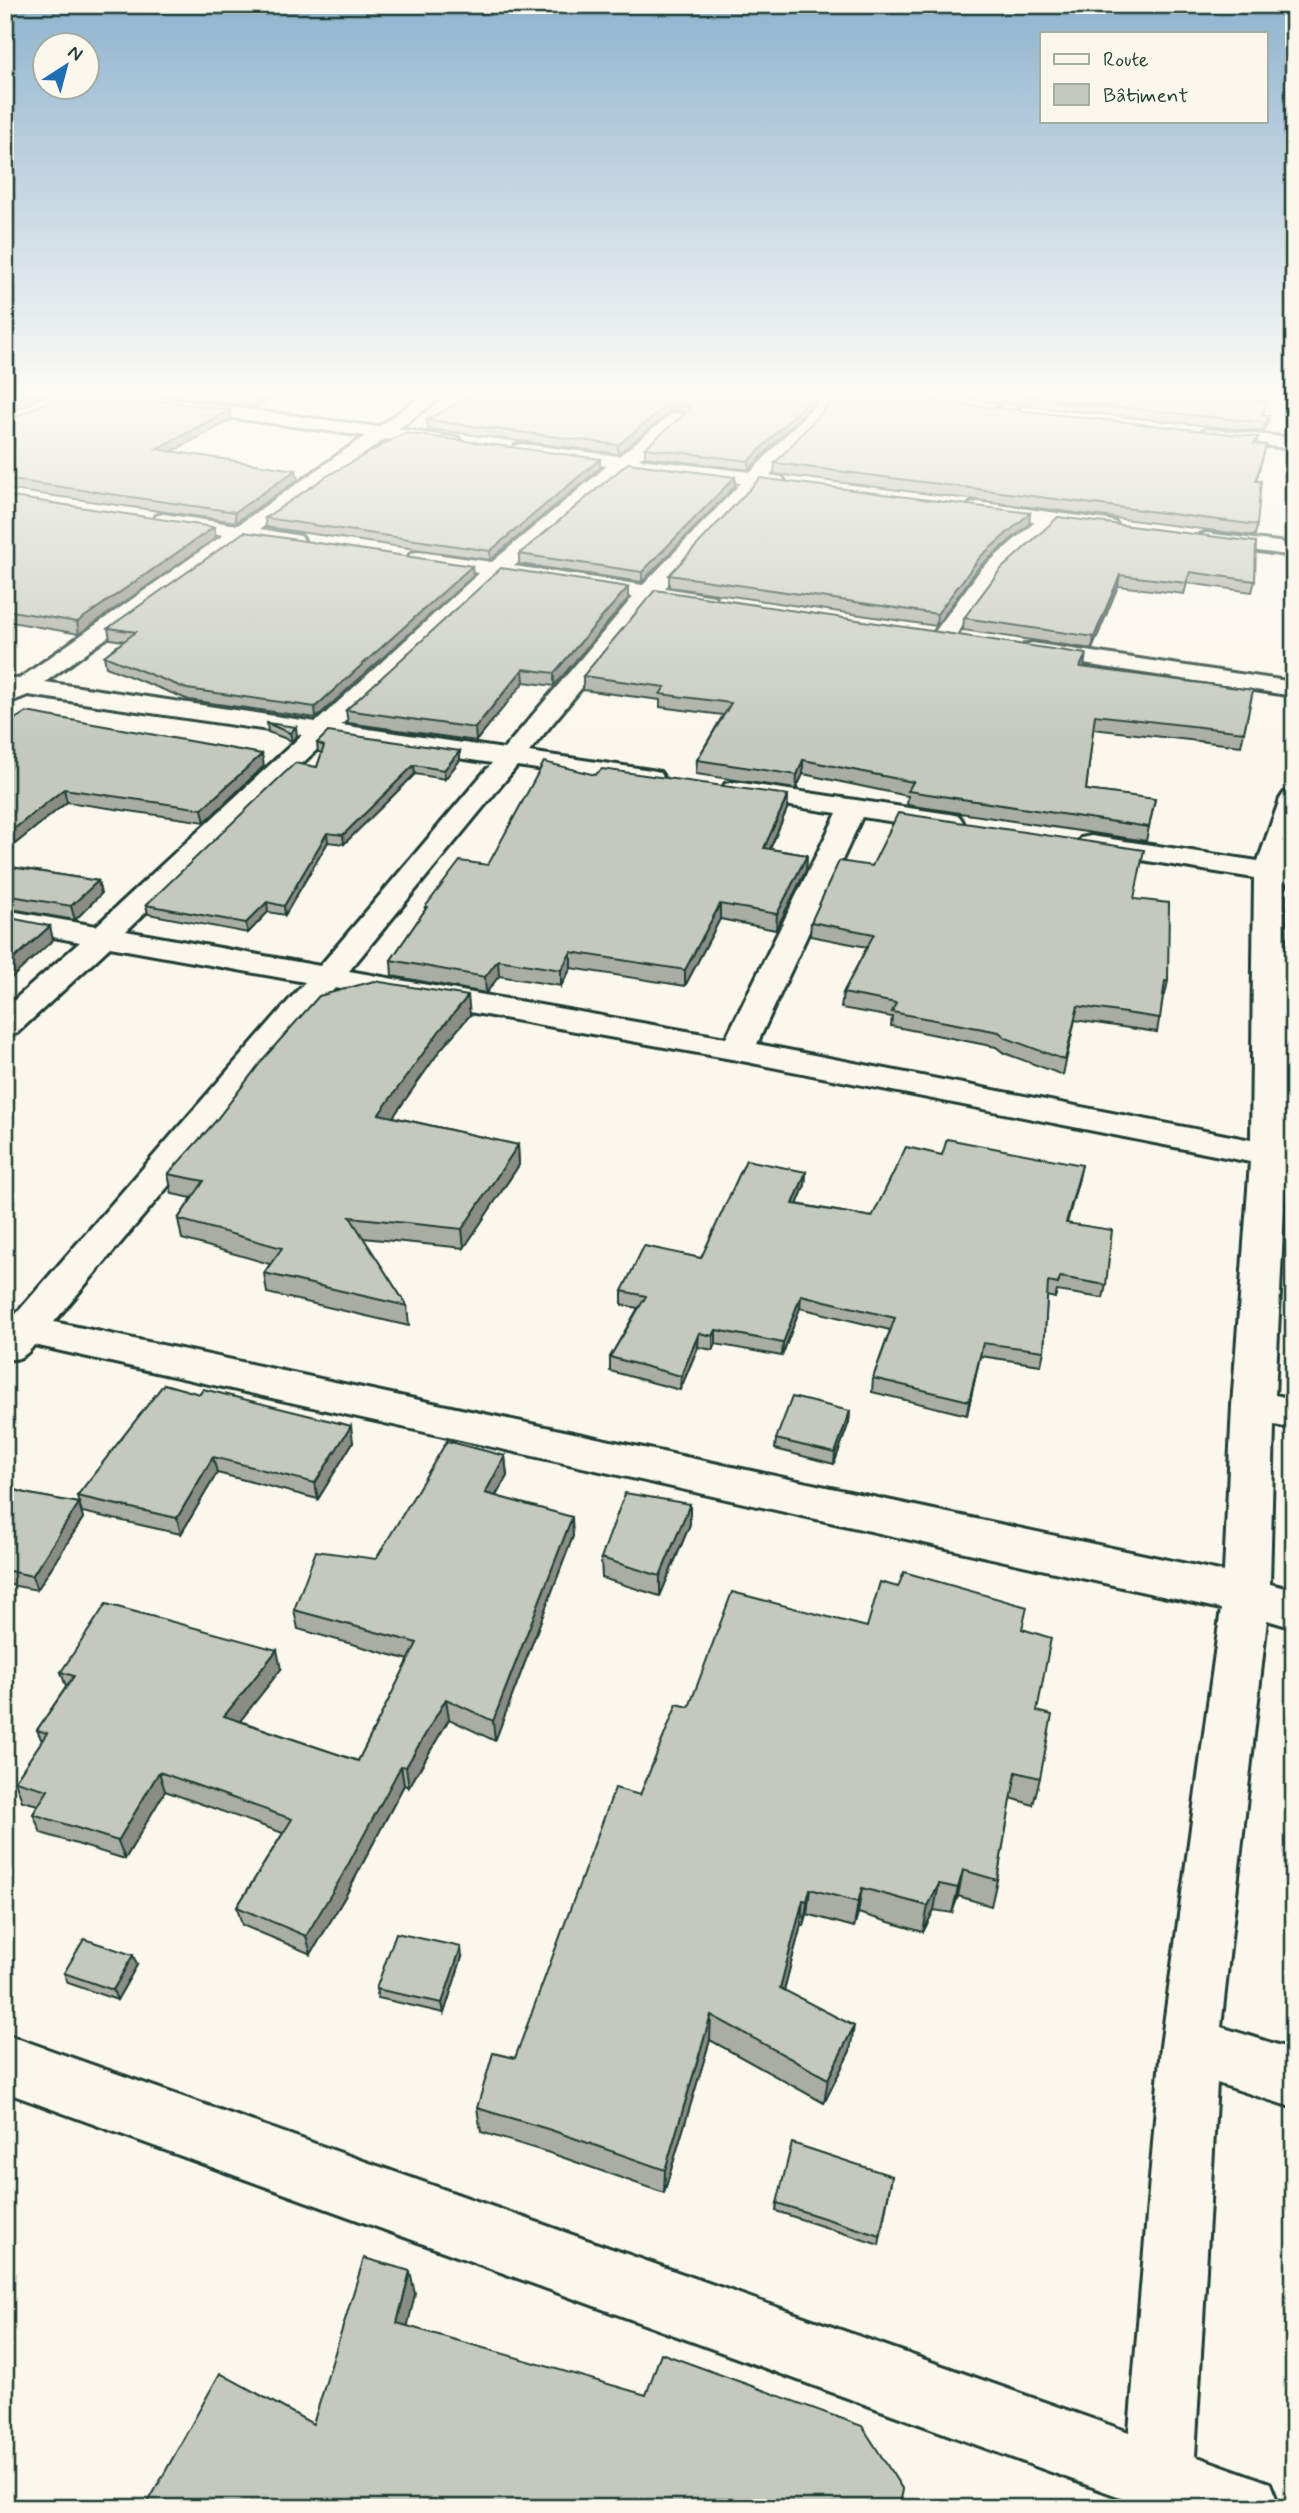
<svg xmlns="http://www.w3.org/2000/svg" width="1299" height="2513" font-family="Mynerve,sans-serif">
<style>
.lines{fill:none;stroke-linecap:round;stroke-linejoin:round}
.street-casing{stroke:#1f3d34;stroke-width:6}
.street{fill:#fbf7ec;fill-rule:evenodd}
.wall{fill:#a9ada3;stroke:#1f3d34;stroke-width:2}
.shaded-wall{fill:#898d85;stroke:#1f3d34;stroke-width:2}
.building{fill:#c4c9be;stroke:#1f3d34;stroke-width:2}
</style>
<rect width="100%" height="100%" fill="#fbf7ec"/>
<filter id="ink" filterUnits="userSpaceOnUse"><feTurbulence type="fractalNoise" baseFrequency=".0143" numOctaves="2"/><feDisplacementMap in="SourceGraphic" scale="14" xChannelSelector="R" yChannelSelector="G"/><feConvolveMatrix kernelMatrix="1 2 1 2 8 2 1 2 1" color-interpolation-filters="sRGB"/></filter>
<g filter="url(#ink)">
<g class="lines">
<defs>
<g id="street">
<path d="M70,392H118L378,427L428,392H448L398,429L458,438L461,442L458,446L452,448L385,439L260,529L301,536L304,540L301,544L294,546L245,539L45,682L316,722L479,573L411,563L408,558L411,553L419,552L492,562L607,466L522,456L515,454L513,450L515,446L522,444L619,456L672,414L678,413L687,418L684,422L639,459L751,472L827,392H846L770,475L782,477L785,481L782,485H760L665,588L714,596L717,601L714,606L706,608L654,600L529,752L651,770L660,772L664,778L660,784L651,786L517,766L349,971L726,1038L837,813L725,796L722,790L725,784L735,782L949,814L959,816L963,822L959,828L949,830L862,817L757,1044L1251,1140L1254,878L1091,852L1081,850L1077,844L1081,838L1091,836L1258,861L1280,799L1284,793L1294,791V840L1285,865L1294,866V884L1284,882L1287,1147L1294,1148V1170L1286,1169L1275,1395L1294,1399V1429L1274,1425L1270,1584L1294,1590V1628L1267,1620L1221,2027L1294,2050V2108L1217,2083L1195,2456L1270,2483L1280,2508H1122L1123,2498L5,2092V2034L1129,2432L1161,2046L1221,1609L34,1345C27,1355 18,1362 5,1358V1311L16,1314L305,982L110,947L17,1033L5,1036V1008L80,942L5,928V910L96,926L302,735L28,695L13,701L5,699V677L19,679L223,535L156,524L153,520L156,516L163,514L238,525L365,436L79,397ZM627,469L741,483L643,585L514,566ZM501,577L633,597L504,749L341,725ZM328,739L492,763L320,966L126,931ZM335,988L737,1060L1250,1162L1232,1406L1224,1572L54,1322Z"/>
<path d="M1015,392H1034L1009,416H997L994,412Z"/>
<path d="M1206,429L1294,438V449L1200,438L1197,434Z"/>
<path d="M977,502L1108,520L1115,522L1118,526L1115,530L1108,532L1056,525L997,579L951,642H935L931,637L981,569L1035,522L970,512L967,508L970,504Z"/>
<path d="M1206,533L1294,544V556L1199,543L1196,539L1199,535Z"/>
<path d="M1032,643L1294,682V696L1024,655L1020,650L1024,645Z"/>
</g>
</defs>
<!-- street casing -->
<use href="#street" class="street-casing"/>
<!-- street -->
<use href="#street" class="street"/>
</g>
<!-- wall -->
<g class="wall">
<path d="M140,392H283L255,407Z"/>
<path d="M478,392L820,396L749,470L645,457V448L685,414L678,410L670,412L618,454L428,429L427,420Z"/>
<path d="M900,392H1258L1255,400L1267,401L1263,416H1269L1267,425L1263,432Z"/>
<path d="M230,410L231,420L172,451L298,480L236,522L5,489V422Z"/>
<path d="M1258,437L1256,444L1266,445L1256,481L1257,525L1255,536L774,474L775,463Z"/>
<path d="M600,468L490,560L266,527L265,518Z"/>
<path d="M735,477V486L642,582L519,564V554Z"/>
<path d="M5,496L216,538L79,634L5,621Z"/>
<path d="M1030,513L1029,524L979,567L936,626L669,587V575Z"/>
<path d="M1058,517L1255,581L1252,592L1187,583L1184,594L1118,586L1092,649L963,630L964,618Z"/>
<path d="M473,576L316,718L189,700L106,667L104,656L124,641L110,639L108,628Z"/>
<path d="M628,587V599L554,686L524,682L476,741L348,723L346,710Z"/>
<path d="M1083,668L1253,690L1241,746L1093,729L1086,790L1155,799L1146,841L907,805L908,796L803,774L796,789L696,774L697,760L723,715L660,707V700L583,690V676Z"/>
<path d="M5,716L15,719L264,766L205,822L67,802L5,852Z"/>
<path d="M267,723L297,736L292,741L268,732Z"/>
<path d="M317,743L460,760L445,779L415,774L344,844L328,842L285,915L268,912L248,933L148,914L146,905L317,767L322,753L318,752Z"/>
<path d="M595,775L788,795L787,809L770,849L807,855L806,870L776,930L720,919L685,986L571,968L561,986L499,976L486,993L392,976L391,960L425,910V907L488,865Z"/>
<path d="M5,866L98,881L101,894L75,920L5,908Z"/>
<path d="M872,866L1134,899L1168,981L1165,995H1163L1157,1032L1075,1020L1063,1075L1004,1053L996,1047L891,1026L892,1017L841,1008L843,993L867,947L810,936L811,922Z"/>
<path d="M470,1015L441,1049L393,1117L518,1145L519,1165L464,1248L363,1238L407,1306L409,1326L267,1293L264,1273L270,1264L182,1239L178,1219L192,1198L172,1194L168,1174Z"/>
<path d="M942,1155L1079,1178L1067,1223L1106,1285L1103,1298L1057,1291L1055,1298L1047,1296L1044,1351L1041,1365L980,1356L967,1415L872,1392L873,1378L890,1330L800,1308L782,1356L716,1344L713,1350L698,1347L680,1390L610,1371V1357L638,1308L622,1305V1291L701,1258L806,1172L805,1185L797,1204L872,1217Z"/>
<path d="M164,1384L353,1442L318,1499L217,1473L181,1534L82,1512L77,1496Z"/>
<path d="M850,1411L849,1422L834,1464L775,1449L776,1439Z"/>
<path d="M505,1456L507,1476L496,1496L573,1536L495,1741L449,1719L409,1787L404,1785L346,1895L311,1954L242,1925L237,1907L283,1833L165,1791L125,1859L41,1833L33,1814L38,1805L22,1801L15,1781L42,1741L37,1730L66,1687L61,1672L281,1669L240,1721L358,1761L409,1660L298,1629L294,1610L376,1559Z"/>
<path d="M5,1487L29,1494L79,1503L83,1518L37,1590L5,1584Z"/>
<path d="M690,1504V1524L660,1596L602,1578L601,1558Z"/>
<path d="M867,1627L1022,1629L1037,1711L1040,1778L1033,1805L1011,1798L997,1880L991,1906L958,1896L952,1913L934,1910L923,1932L858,1913L854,1927L807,1914L804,1926L801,1925L784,1990L850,2051L824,2103L710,2040L664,2193L553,2154L481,2132L477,2108L515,2058L640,1795L689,1707Z"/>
<path d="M462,1957L444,2013L378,1998L376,1989Z"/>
<path d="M137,1965L117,2000L68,1983L64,1973Z"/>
<path d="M892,2176L879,2245L776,2211L777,2203Z"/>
</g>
<!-- shaded-wall -->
<g class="shaded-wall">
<path d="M32,392H52L5,416V405Z"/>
<path d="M264,392H283L255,407L254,398Z"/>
<path d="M816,392H821L820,396L749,470V461Z"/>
<path d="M678,401V410L670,412L618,454V445L670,403Z"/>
<path d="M230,410L231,420L158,459L156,449Z"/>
<path d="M1269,416L1267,425L1263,432L1265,423Z"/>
<path d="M600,459V468L490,560V551Z"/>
<path d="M296,470L298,480L236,522L235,512Z"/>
<path d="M735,477V486L642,582V572Z"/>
<path d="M1030,513L1029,524L979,567L936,626L937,614L981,556Z"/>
<path d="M214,527L216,538L79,634L77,622Z"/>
<path d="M472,566L473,576L316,718L315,707Z"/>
<path d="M1120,575L1118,586L1092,649L1094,637Z"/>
<path d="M628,587V599L554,686V673Z"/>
<path d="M1086,654L1084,667L1078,680L1080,667Z"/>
<path d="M523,669L524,682L476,741L475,728Z"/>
<path d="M296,727L297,736L292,741L290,733Z"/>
<path d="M460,751V760L445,779L444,770Z"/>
<path d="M262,754L264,766L205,822L202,809Z"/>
<path d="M803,760V774L796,789L797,775Z"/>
<path d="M414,765L415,774L344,844L343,835Z"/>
<path d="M64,789L67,802L5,852V836Z"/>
<path d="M788,795L787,809L764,863V848Z"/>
<path d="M327,833L328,842L285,915L284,906Z"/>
<path d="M807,855L806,870L776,930L777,914Z"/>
<path d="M98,881L101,894L75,920L71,906Z"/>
<path d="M267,902L268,912L248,933L246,923Z"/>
<path d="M720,904V919L685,986V970Z"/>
<path d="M50,926L53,940L5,984V967Z"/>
<path d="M571,952V968L561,986V970Z"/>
<path d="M498,960L499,976L486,993L485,977Z"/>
<path d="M468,996L470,1015L441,1049L381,1134L379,1114L440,1030Z"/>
<path d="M518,1145L519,1165L464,1248L462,1229Z"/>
<path d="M1082,1165L1079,1178L1063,1236L1066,1223Z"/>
<path d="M806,1172L805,1185L792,1217L793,1204Z"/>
<path d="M801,1295L800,1308L782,1356L783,1343Z"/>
<path d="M716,1330V1344L713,1350V1336Z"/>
<path d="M699,1333L698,1347L680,1390L681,1376Z"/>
<path d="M983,1343L980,1356L967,1415L969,1401Z"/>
<path d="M850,1411L849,1422L834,1464L835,1453Z"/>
<path d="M351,1426L353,1442L318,1499L315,1483Z"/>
<path d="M505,1456L507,1476L486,1512L485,1493Z"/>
<path d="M213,1457L217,1473L181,1534L177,1518Z"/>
<path d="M79,1503L83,1518L37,1590L32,1576Z"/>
<path d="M690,1504V1524L660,1596V1576Z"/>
<path d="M572,1517L573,1536L495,1741L493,1721Z"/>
<path d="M277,1650L281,1669L229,1735L224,1716Z"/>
<path d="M446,1699L449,1719L409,1787L406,1767Z"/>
<path d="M401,1766L404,1785L346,1895L311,1954L306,1936Z"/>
<path d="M159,1772L165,1791L125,1859L118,1841Z"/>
<path d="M963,1870L958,1896L952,1913L958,1888Z"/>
<path d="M939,1884L934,1910L923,1932L928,1906Z"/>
<path d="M862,1888L858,1913L854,1927L858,1902Z"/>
<path d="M810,1889L807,1914L804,1926L807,1901Z"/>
<path d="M803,1900L801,1925L778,2013L780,1988Z"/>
<path d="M461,1947L462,1957L444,2013L442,2003Z"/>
<path d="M133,1955L137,1965L117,2000L113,1990Z"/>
<path d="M711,2015L710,2040L664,2193L665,2170Z"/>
<path d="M854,2026L850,2051L824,2103L828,2079Z"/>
<path d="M410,2271L415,2294L403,2346L397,2323Z"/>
</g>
<!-- building -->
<g class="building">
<path d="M5,392H32L5,405Z"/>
<path d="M68,392H94L230,410L156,449L296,470L235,512L5,479V422Z"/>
<path d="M210,392H264L254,398Z"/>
<path d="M478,392H816L749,461L645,448L689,410L688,407L678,401L670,403L618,445L427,420Z"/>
<path d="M840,392H855L1258,437L1254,444L1266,445L1256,481H1261L1257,525L775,463Z"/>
<path d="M983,392H1257L1254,400L1267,401L1261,415L1269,416L1265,423Z"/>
<path d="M404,433L600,459L490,551L265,518L327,476Z"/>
<path d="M628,463L735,477L642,572L519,554Z"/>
<path d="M760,478L1030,513L981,556L937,614L669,575Z"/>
<path d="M5,496L214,527L77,622L5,610Z"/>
<path d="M1058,517L1256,542L1255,581L1190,572L1186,583L1120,575L1094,637L964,618L1000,570Z"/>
<path d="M244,532L472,566L315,707L187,689L104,656L136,632L108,628Z"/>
<path d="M501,568L628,587L554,673L523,669L475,728L346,710Z"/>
<path d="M655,590L1086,654L1080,667L1253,690L1244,732L1095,715L1086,790L1155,799L1149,827L908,791L913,782L803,760L797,775L697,760L731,703L660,694L665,687L583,676Z"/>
<path d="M26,712L262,754L202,809L64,789L5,836V716L15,719Z"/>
<path d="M267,723L296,727L290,733Z"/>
<path d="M328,732L460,751L444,770L414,765L343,835L327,833L284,906L267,902L246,923L146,905L295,763L317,767L324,746L317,743Z"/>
<path d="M544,762L595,775L602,769L788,795L764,848L807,855L777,914L720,904L685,970L571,952L561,970L498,960L485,977L391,960L427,907H425L460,861L488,865Z"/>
<path d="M898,813L1144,850L1134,899L1169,903L1168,981H1165L1160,1018L1078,1006L1065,1060L1006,1038L999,1032L892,1012L896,1003L843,993L874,934L811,922L839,861L872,866Z"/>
<path d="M5,866L98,881L71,906L5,895Z"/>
<path d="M5,917L50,926L5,967Z"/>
<path d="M374,981L468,996L440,1030L379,1114L518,1145L462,1229L350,1217L407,1306L264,1273L282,1248L178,1219L204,1181L168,1174L214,1123L264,1058L319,996Z"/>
<path d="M947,1139L1082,1165L1066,1223L1112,1230L1106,1285L1060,1277L1058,1284L1048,1282L1044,1351L983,1343L969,1401L873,1378L895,1318L801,1295L783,1343L716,1330L713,1336L699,1333L681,1376L610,1357L646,1296L622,1291L644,1246L701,1258L746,1160L806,1172L793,1204L872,1217L906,1147L942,1155Z"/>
<path d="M164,1384L200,1394L203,1389L351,1426L315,1483L213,1457L177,1518L77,1496Z"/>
<path d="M792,1397L850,1411L835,1453L776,1439Z"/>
<path d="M447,1441L505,1456L485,1493L572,1517L493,1721L446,1699L406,1767L401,1766L342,1876L306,1936L237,1907L292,1819L159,1772L118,1841L33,1814L48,1790L15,1781L47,1733L37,1730L74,1676L61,1672L106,1604L277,1650L224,1716L358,1761L417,1643L294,1610L316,1551L376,1559Z"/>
<path d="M5,1487L29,1494L79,1503L32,1576L5,1570Z"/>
<path d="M625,1493L690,1504L660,1576L601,1558Z"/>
<path d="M904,1572L1027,1607L1022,1629L1051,1638L1037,1711L1052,1715L1040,1778L1016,1772L997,1880L963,1870L958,1888L939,1884L928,1906L862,1888L858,1902L810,1889L807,1901L803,1900L780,1988L854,2026L828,2079L711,2015L665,2170L551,2130L477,2108L493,2053L515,2058L615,1788L640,1795L677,1704L689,1707L732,1592L867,1627L880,1582L898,1587Z"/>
<path d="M396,1933L461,1947L442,2003L376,1989Z"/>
<path d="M84,1939L133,1955L113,1990L64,1973Z"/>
<path d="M792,2143L892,2176L880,2236L777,2203Z"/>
<path d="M364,2258L410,2271L397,2323L646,2395L661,2353L862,2426L903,2490L899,2508H145L220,2373L313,2424Z"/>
</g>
</g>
<!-- sky -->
<linearGradient id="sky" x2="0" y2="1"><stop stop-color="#90b4cf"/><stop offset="0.53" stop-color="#fdfbf6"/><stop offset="1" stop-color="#fdfbf6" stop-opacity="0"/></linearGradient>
<rect width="1299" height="744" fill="url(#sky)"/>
<!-- margin -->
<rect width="1299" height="2513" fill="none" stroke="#fbf7ec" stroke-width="28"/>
<rect x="14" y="14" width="1271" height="2485" fill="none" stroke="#1f3d34" stroke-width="2.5" filter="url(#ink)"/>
<!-- legend -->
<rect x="1040" y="32" width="228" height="91" fill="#fbf7ec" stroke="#a3ada2" stroke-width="2"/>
<rect x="1054" y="54" width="35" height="10" fill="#fbf7ec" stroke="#a3ada2" stroke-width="2"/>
<text x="1103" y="66" font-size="21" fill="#1f3d34">Route</text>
<rect x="1054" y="84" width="35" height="21" fill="#c4c9be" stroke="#a3ada2" stroke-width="2"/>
<text x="1103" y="102" font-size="21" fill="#1f3d34">Bâtiment</text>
<!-- north arrow -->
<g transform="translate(66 66) rotate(36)"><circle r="33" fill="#fbf7ec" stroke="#a3ada2" stroke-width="2"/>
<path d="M0-5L12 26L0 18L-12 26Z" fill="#1f6fb2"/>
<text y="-10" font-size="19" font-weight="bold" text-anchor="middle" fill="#1f3d34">N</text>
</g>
</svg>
